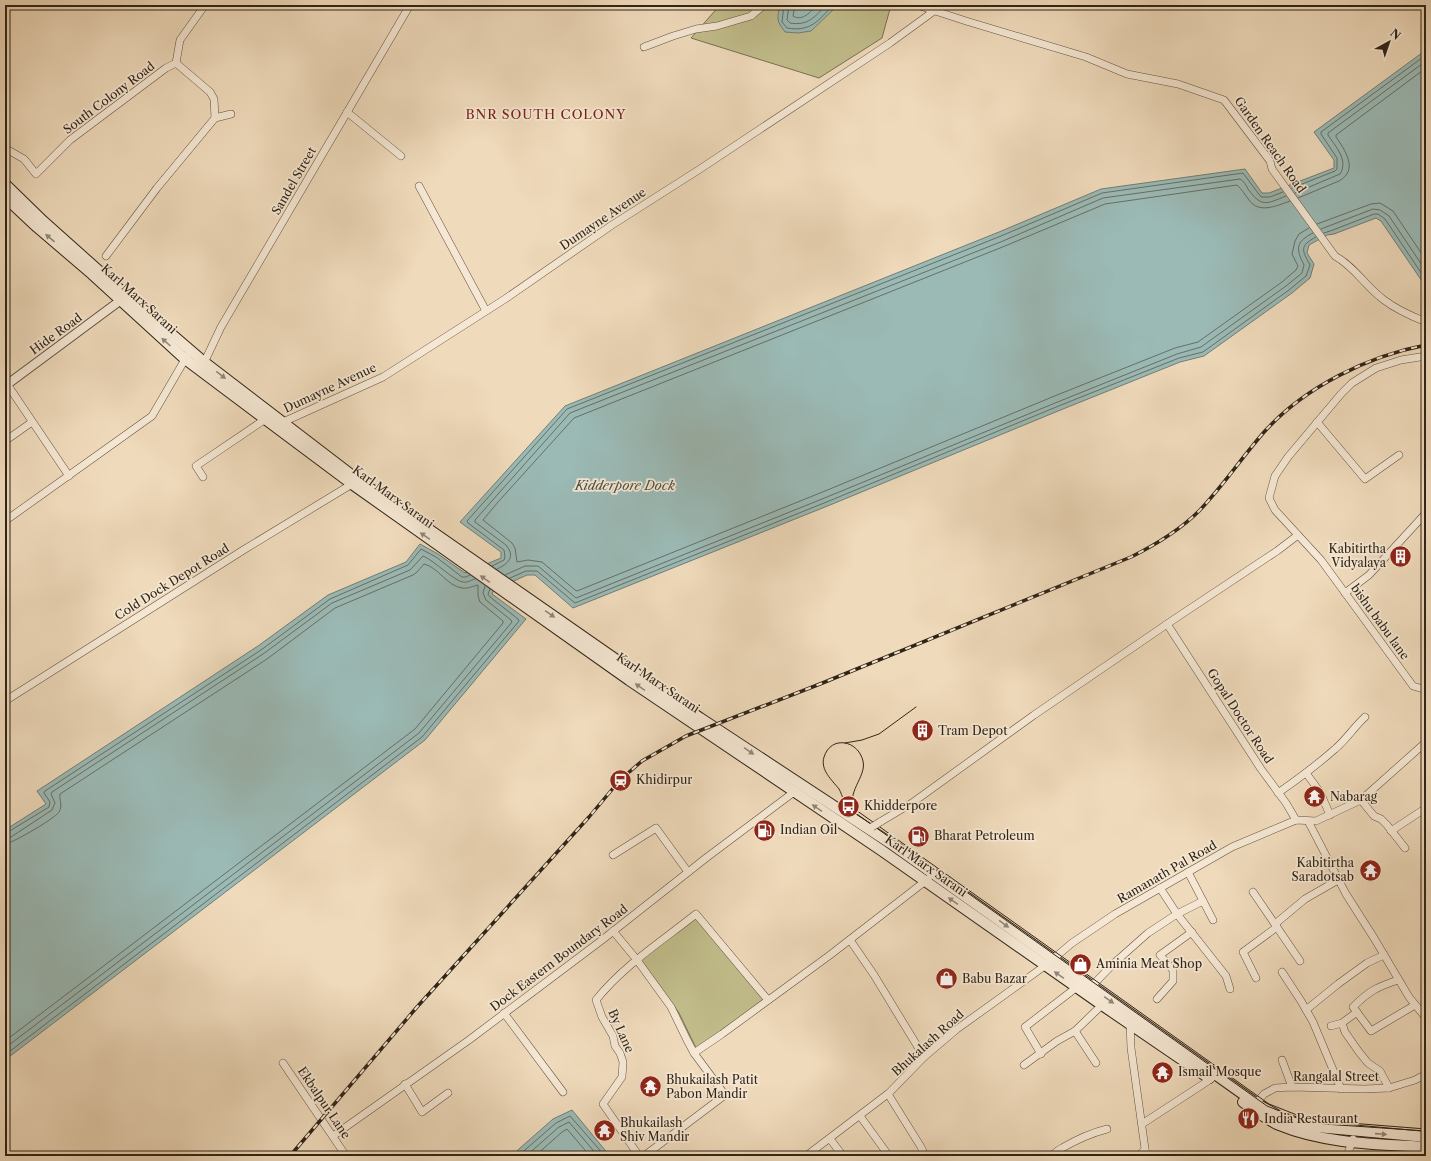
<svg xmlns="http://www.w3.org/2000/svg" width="1431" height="1161" font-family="'Libre Caslon Text',serif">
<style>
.green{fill:#c1bd8b;stroke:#787051}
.water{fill:#9bbab6;stroke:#707e76}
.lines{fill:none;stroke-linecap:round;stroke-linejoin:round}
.shore{stroke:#666f66;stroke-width:1}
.minor-casing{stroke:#605240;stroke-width:8}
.tertiary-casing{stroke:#605240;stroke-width:10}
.secondary-casing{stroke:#302417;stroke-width:12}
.minor{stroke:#f5e7d3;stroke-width:7}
.tertiary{stroke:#f5e7d3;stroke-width:8}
.secondary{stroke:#f5e7d3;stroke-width:10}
.tram{stroke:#302417;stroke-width:1}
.rail-casing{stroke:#302417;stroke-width:3.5}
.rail{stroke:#f5e7d3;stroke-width:2;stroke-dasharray:6;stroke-linecap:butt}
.minor-bridge-casing{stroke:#605240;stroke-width:8;stroke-linecap:butt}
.minor-bridge{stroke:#f5e7d3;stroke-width:7}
.oneway{fill:#928675}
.labels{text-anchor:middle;stroke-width:3.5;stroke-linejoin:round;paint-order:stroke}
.street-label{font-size:12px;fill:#302417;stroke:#f5e7d3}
.poi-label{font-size:12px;fill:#302417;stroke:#f5e7d3;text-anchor:start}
.neighbourhood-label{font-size:13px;letter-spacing:1px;fill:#7a1f14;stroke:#f5e7d3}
.water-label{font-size:13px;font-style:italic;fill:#505147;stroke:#f5e7d3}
</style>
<rect width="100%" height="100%" fill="#efdabb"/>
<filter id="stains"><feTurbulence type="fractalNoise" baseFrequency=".005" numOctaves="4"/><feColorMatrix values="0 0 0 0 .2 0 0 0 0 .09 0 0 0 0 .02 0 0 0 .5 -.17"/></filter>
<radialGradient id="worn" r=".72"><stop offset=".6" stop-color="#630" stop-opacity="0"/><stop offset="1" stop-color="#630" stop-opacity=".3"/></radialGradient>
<!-- green -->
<g class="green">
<path d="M720,5H891L882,38L819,78L691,38Z"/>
<path d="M696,917L765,1000L696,1048L679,1013L641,960Z"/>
</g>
<!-- water -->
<g class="water">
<path d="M780,5H836L837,6L811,31L798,33L785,32C776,20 777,19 780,5Z"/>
<path d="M1426,50V287L1381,221L1376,218L1334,234L1327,235L1309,245L1307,253L1314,264L1310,278L1292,293L1204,356L1180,362L1063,409L830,505L573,608L535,575H527L494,590L492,594L526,619L425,740L5,1060V830L46,804L37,791L258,646L328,595L406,562L420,544L438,554L465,573L501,558V552L460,522L565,406L999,232L1101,189L1245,169L1262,193H1269L1334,168V160L1314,132Z"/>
<path d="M572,1110L609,1155L608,1156H511L553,1119Z"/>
</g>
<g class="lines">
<!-- shore -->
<g class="shore">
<path d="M784,5L782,22L787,28C811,32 818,21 833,5"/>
<path d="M789,5L787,20L790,23C808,26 815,17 826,5"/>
<path d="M795,5L793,16C803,22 811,11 817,5"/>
<path d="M1292,188L1335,171L1337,169V158L1321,134V132L1426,55"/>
<path d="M1295,193L1340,174C1349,160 1335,146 1328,135V133L1426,61"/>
<path d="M1298,198L1339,181C1359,170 1345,150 1336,137V135L1426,68"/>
<path d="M1290,201C1276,206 1259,214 1249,200C1245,195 1242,189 1237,185L1105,204L1005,246L574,418L498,502L483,520L512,543L515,548L517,562L528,560L542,562L575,590L577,591L825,491L1057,395L1175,348L1198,342L1282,282L1296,270L1298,266L1292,254L1295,241L1299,234L1309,228"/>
<path d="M1317,224L1371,204L1380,203L1393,211L1426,260"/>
<path d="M1321,229L1373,209L1380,210L1389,216L1426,271"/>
<path d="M1324,233L1333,230L1374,214H1378L1385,219L1426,280"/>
<path d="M492,566L504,560L505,557L504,550L468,523L467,521L567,409L1001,236L1102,193L1243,173L1261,197H1270L1283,192"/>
<path d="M497,569C508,564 516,557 506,545L475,522V520L570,413L1003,241L1103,198L1240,179C1244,181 1246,185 1248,189C1262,208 1266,204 1286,196"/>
<path d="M505,575L525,566H538L576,598L827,497L1060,401L1177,354L1201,347L1286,286L1302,273L1304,265C1296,249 1295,242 1313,233"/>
<path d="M510,578L526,571H537L575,603L829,501L1061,405L1179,358L1203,352L1289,290L1306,276L1310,265C1302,250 1299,246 1316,237"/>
<path d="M5,833L8,832L49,807L50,802L44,793L45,791L261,650L330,599L408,565L421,549L436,557L462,577H466L470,575"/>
<path d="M5,838L11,837L52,810L55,803L51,794L52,792L263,654L332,603L410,570L423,556C435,561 454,581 463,582C467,583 471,580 475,579"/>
<path d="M5,844C13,843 54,819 59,812C63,805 59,800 60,794L267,659L335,608L413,575L417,572L424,564C438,567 447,586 462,588C468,589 473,586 478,585V596L480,602L503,621V623L415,729L5,1041"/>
<path d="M5,1048L419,733L512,622L511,620L486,600L483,593L485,586"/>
<path d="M5,1055L422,737L519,621L518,619L490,597L488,594L490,589"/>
<path d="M518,1156L556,1123L570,1116L605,1156"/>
<path d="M526,1156L559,1127L569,1122L598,1156"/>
<path d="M535,1156L562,1132L567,1129L590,1156"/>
</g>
<defs>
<g id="minor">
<path d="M917,5L966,21L1086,57L1127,74L1178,84L1224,100L1270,161L1272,169L1335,256C1355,267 1366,287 1384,300C1397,310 1411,316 1426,322"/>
<path d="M644,47L673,36L696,29L717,26L751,16L764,5"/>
<path d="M176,63L210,92L214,99L215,118"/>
<path d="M347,112L401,156"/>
<path d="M8,150L24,159L36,174L70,140L166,68L176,63L180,40L205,5"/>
<path d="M419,186L486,311"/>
<path d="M106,256L157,188L215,118L231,114"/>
<path d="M1426,356L1401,360L1376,368L1352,383L1341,394L1288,457L1275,476L1269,498L1275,510L1321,560L1413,686L1423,689L1426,688"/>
<path d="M203,365L221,327L410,5"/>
<path d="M7,384L69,476"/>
<path d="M1317,422L1365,479L1399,455"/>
<path d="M281,423L383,377L505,299L612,225L700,169L890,43L934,11"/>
<path d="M5,441L32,422"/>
<path d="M203,477L196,466L267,418"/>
<path d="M5,521L152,416L187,356"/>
<path d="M1426,580L1425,581L1426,582"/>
<path d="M1345,593L1369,575L1426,513"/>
<path d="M1167,624L1261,769L1286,803L1296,820"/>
<path d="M5,701L245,549L352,484"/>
<path d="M1306,773L1320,792L1330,815"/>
<path d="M1278,793C1298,779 1317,765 1335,749C1346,740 1354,727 1365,717"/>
<path d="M1361,800L1374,816L1381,819L1387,825L1405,848"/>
<path d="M1308,821L1346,894L1374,938L1409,997L1426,1018"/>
<path d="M880,822L912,803L1034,715L1173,620L1277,551L1298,535"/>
<path d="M1391,831L1426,808"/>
<path d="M613,855L656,828L688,872"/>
<path d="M1188,872L1213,920"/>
<path d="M1160,888L1177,914L1226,976L1230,989"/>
<path d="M1253,892L1300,961"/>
<path d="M1275,924L1305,899L1338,880"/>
<path d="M613,931L637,960L671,1007L687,1040L694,1053L725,1095L644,1156"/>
<path d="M850,940L874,975L924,1057"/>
<path d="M1282,972L1301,1001L1313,1022L1341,1089"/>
<path d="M1256,978L1243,952L1277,927"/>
<path d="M1398,980C1377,987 1369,991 1353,1007L1371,1031L1415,1005"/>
<path d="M1091,987L1112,965L1148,933L1177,914L1203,901"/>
<path d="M1157,999L1173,981V970L1160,955L1192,932"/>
<path d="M1306,1010L1338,984L1367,963L1384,955"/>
<path d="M504,1013L563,1092"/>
<path d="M1130,1022L1131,1048L1146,1156"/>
<path d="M1342,1023L1345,1032L1359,1052L1368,1063L1380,1071L1389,1088"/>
<path d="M1331,1026L1342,1023L1357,1012"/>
<path d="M1075,1031L1096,1063"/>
<path d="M694,1053L722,1034L830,955L928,879"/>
<path d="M1041,1054L1025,1027L1077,987"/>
<path d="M1282,1060L1292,1087"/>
<path d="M283,1063L346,1156"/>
<path d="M1024,1065L1057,1041L1075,1031L1102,1005"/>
<path d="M405,1084L422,1112L448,1093"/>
<path d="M888,1094L921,1147L925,1156"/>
<path d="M1253,1107L1264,1094L1275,1088L1292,1087L1364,1089L1389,1088L1415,1080L1426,1074"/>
<path d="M860,1116L889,1156"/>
<path d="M1142,1124L1211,1079L1213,1076"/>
<path d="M333,1136L469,1040L602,940L706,858L794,792"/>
<path d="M830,1139L843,1156"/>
<path d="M639,1156L603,1104L622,1077L623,1062L620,1053L615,1046L613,1036L602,1017L596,1000C623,966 662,941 696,914L768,1000"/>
<path d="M806,1156L889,1093L924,1057L957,1029L1046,965L1072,943L1115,914L1232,847L1296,820L1316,821L1361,800L1426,742"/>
<path d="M1051,1156C1055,1153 1058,1150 1062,1148C1076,1140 1091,1133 1107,1129"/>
<path d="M1138,1156L1145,1150"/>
<path d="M1347,1156L1353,1139"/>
</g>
<path id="tertiary" d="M5,386L125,297"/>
<g id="secondary">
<path d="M5,184L43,221L127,296L204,362L358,480L700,718L890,843L1257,1104L1280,1117L1306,1126L1426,1137"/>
<path d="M5,197L37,227L92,274L185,359L352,484L629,680L881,850L1102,1005L1209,1078"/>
<path d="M1243,1102C1255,1111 1266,1119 1279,1125C1325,1144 1377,1144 1426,1147"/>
</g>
</defs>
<!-- minor casing -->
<use href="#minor" class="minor-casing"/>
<!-- tertiary casing -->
<use href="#tertiary" class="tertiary-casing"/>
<!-- secondary casing -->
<use href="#secondary" class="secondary-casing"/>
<!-- minor -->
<use href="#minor" class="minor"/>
<!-- tertiary -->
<use href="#tertiary" class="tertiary"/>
<!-- secondary -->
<use href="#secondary" class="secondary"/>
<!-- tram -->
<g class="tram">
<path d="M845,743L862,740L879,734L916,707"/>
<path d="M1426,1129L1324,1121L1302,1117L1269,1104L856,810C844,794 867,777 863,761C858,740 831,735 824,757C820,770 832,780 839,789C841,792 842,797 844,800C847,804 850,808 854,812L1267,1106L1302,1120L1324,1124L1426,1131"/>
</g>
<defs>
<path id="rail" d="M290,1156L417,1007L589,817L620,780L642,761L686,736L820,684L1131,557C1155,545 1180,530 1199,511C1223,486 1242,457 1265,431C1305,387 1368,356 1426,345"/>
</defs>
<!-- rail casing -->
<use href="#rail" class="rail-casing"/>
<!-- rail -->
<use href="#rail" class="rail"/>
<defs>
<path id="minor-bridge" d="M872,827L880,822"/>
</defs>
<!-- minor-bridge casing -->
<use href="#minor-bridge" class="minor-bridge-casing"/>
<!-- minor-bridge -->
<use href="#minor-bridge" class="minor-bridge"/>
</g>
<!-- one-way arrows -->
<defs><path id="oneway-solid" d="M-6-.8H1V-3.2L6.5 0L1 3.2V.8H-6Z"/></defs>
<g class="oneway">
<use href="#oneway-solid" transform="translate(50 238) rotate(-140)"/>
<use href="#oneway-solid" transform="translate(166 342) rotate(-138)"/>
<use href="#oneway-solid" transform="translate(221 375) rotate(38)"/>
<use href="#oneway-solid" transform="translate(425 536) rotate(-145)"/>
<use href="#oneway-solid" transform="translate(485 579) rotate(-145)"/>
<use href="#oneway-solid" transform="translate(550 614) rotate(35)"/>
<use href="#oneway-solid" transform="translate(640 687) rotate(-146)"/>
<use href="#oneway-solid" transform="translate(749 751) rotate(34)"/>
<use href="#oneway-solid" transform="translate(817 808) rotate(-146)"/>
<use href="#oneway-solid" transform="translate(953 901) rotate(-145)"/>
<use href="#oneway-solid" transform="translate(1004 924) rotate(36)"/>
<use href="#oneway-solid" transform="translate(1059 975) rotate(-146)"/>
<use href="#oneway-solid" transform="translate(1109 1000) rotate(35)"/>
<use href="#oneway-solid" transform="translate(1381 1134) rotate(4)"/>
</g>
<!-- icons -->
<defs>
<symbol id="building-disc" viewBox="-11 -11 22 22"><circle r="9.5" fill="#8f2418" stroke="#f5e7d3"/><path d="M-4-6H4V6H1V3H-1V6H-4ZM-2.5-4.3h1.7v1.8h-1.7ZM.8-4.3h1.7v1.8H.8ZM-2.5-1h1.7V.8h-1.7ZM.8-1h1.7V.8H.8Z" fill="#fff"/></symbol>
<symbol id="station-disc" viewBox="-11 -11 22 22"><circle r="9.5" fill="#8f2418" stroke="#f5e7d3"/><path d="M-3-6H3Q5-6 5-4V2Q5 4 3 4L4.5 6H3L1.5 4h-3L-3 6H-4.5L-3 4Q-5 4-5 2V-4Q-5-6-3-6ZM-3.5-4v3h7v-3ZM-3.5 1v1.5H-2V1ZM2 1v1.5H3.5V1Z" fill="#fff"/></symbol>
<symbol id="temple-disc" viewBox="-11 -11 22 22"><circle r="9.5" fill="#8f2418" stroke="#f5e7d3"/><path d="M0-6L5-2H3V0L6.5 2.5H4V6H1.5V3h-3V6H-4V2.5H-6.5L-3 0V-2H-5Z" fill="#fff"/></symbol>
<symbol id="bus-disc" viewBox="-11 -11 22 22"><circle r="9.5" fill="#8f2418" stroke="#f5e7d3"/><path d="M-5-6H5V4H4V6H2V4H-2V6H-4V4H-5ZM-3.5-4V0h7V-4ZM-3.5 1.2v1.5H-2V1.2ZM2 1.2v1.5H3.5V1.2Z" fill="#fff"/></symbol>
<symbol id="fuel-disc" viewBox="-11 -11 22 22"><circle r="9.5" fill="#8f2418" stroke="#f5e7d3"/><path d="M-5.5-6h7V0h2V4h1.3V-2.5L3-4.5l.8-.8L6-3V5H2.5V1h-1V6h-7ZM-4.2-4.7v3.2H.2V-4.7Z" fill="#fff"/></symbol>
<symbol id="shop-disc" viewBox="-11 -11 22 22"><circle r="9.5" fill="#8f2418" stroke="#f5e7d3"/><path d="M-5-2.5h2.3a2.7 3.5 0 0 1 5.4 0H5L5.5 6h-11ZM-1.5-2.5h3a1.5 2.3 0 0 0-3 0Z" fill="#fff"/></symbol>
<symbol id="restaurant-disc" viewBox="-11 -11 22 22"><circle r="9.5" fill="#8f2418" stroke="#f5e7d3"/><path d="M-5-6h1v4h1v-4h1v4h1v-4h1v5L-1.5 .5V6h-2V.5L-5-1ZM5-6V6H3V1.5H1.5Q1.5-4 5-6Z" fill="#fff"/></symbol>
</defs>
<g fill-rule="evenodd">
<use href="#building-disc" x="1388" y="544" width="25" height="25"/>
<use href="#building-disc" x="910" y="718" width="25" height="25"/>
<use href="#station-disc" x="608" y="768" width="25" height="25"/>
<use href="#temple-disc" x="1302" y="784" width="25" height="25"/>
<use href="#bus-disc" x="836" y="794" width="25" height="25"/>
<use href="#fuel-disc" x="752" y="818" width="25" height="25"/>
<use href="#fuel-disc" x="906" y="824" width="25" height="25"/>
<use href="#temple-disc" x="1358" y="858" width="25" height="25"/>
<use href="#shop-disc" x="1068" y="952" width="25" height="25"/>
<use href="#shop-disc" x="934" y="966" width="25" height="25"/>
<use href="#temple-disc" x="1150" y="1060" width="25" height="25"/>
<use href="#temple-disc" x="638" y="1074" width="25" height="25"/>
<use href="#restaurant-disc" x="1236" y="1106" width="25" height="25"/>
<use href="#temple-disc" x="592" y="1118" width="25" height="25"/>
</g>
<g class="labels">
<!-- street labels -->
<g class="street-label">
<text transform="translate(109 98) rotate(-37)" y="4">South Colony Road</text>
<text transform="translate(1270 145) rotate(55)" y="4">Garden Reach Road</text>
<text transform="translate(294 181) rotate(-60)" y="4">Sandel Street</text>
<text transform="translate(603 219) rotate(-34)" y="4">Dumayne Avenue</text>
<text transform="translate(139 299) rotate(42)" y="4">Karl Marx Sarani</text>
<text transform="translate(56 334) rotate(-36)" y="4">Hide Road</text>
<text transform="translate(330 388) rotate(-25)" y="4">Dumayne Avenue</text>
<text transform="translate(393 497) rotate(36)" y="4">Karl Marx Sarani</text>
<text transform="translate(172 582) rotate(-32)" y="4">Cold Dock Depot Road</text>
<text transform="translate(1380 622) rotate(54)" y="4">bishu babu lane</text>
<text transform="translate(658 683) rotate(34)" y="4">Karl Marx Sarani</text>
<text transform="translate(1240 716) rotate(57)" y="4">Gopal Doctor Road</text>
<text transform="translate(926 866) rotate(35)" y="4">Karl Marx Sarani</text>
<text transform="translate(1167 872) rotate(-30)" y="4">Ramanath Pal Road</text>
<text transform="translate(559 958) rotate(-37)" y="4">Dock Eastern Boundary Road</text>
<text transform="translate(621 1031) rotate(66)" y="4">By Lane</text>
<text transform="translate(928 1043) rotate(-42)" y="4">Bhukalash Road</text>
<text x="1336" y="1081">Rangalal Street</text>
<text transform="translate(324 1103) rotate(56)" y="4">Ekbalpur Lane</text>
</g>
<!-- poi labels -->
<g class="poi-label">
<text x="1386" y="553" text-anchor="end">Kabitirtha<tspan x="1386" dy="14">Vidyalaya</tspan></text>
<text x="938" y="735">Tram Depot</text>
<text x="636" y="784">Khidirpur</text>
<text x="1330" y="801">Nabarag</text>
<text x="864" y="810">Khidderpore</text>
<text x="780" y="834">Indian Oil</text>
<text x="934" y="840">Bharat Petroleum</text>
<text x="1354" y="867" text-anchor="end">Kabitirtha<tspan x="1354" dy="14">Saradotsab</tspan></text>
<text x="1096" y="968">Aminia Meat Shop</text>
<text x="962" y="983">Babu Bazar</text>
<text x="1178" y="1076">Ismail Mosque</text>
<text x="666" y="1084">Bhukailash Patit<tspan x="666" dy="14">Pabon Mandir</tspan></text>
<text x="1264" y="1123">India Restaurant</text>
<text x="620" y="1127">Bhukailash<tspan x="620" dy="14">Shiv Mandir</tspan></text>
</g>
<!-- neighbourhood labels -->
<g class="neighbourhood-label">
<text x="546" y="119">BNR SOUTH COLONY</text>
</g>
<!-- water labels -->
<g class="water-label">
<text x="625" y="490">Kidderpore Dock</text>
</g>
</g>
<!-- margin -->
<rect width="1431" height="1161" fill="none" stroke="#efdabb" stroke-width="20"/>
<rect x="6" y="6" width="1419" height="1149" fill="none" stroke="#302417" stroke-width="2"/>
<rect x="10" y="10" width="1411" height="1141" fill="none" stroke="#302417"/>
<!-- north arrow -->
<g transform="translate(1389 42) rotate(40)" stroke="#f5e7d3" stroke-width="3" paint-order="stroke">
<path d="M0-3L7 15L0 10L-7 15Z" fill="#302417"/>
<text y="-6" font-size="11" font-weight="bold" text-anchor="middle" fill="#302417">N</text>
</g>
<rect width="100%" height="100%" filter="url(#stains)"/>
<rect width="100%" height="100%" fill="url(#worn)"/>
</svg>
